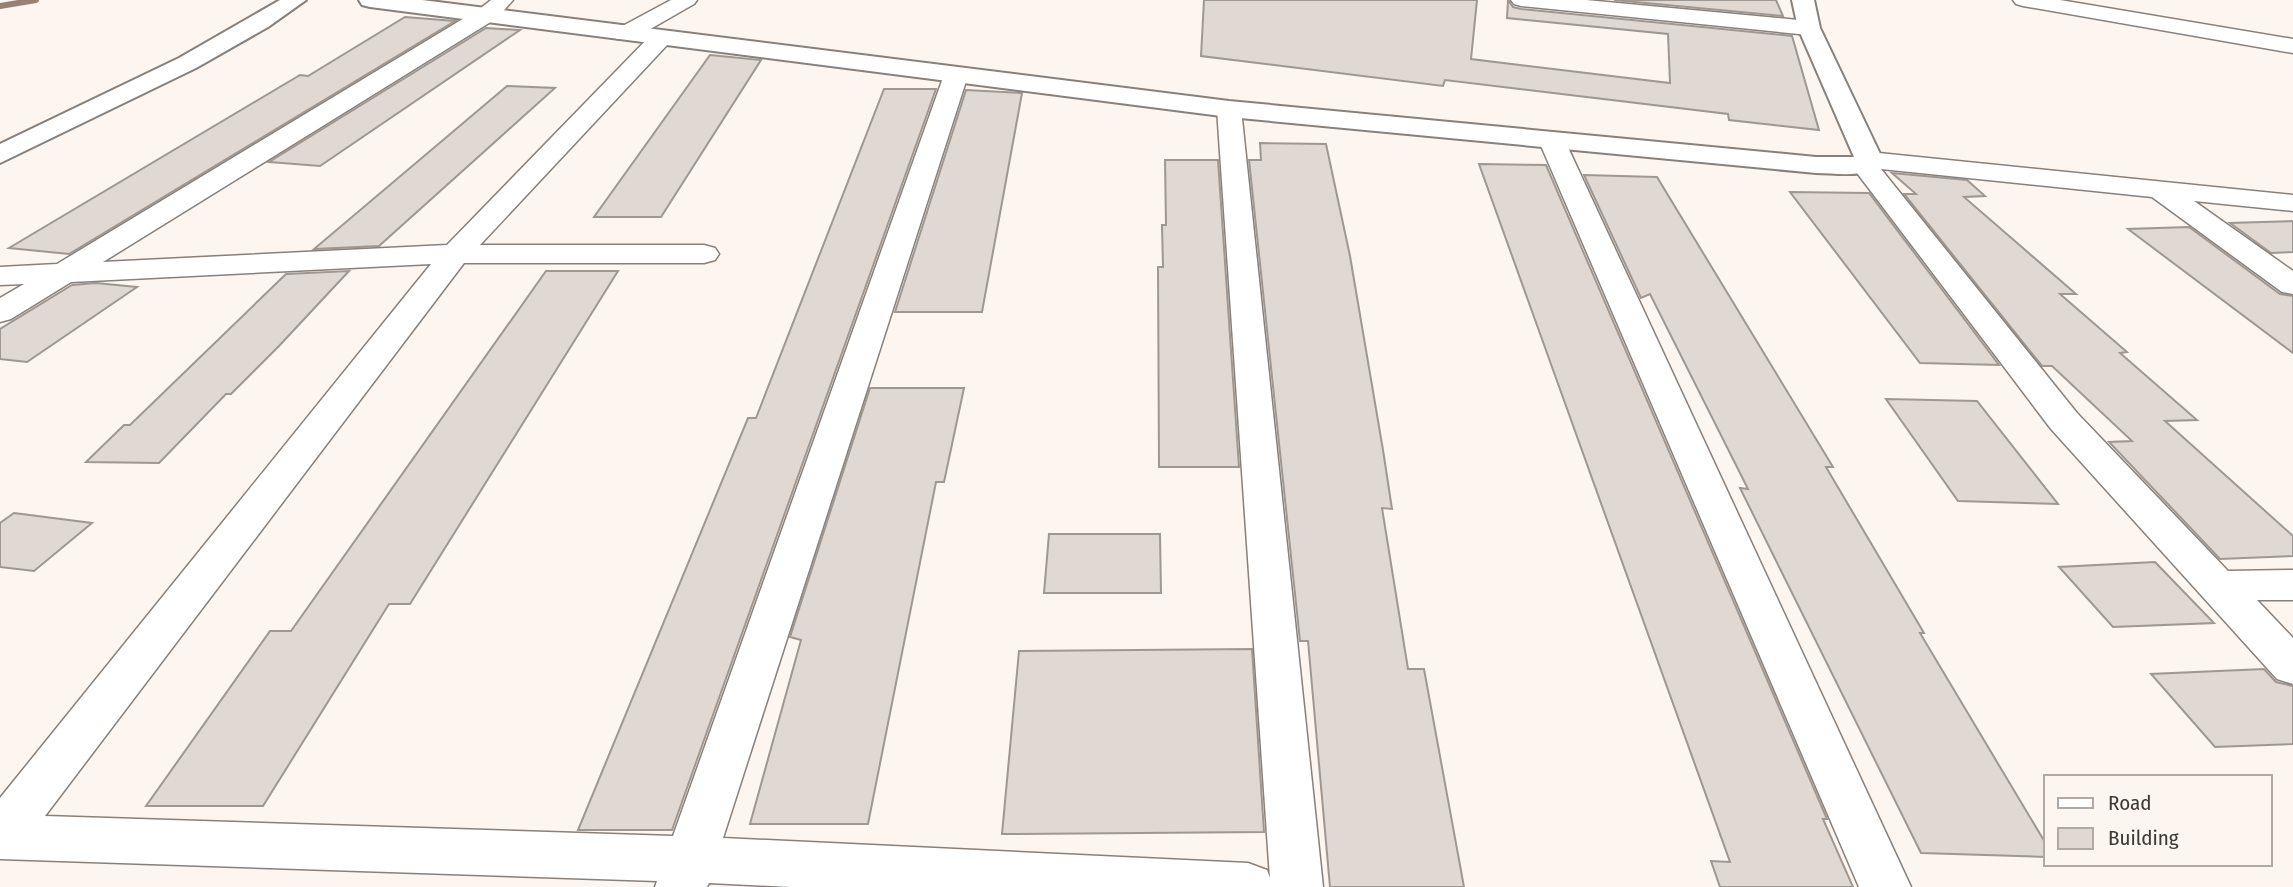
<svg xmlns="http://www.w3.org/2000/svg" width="2293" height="887" font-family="'Fira Sans Condensed',sans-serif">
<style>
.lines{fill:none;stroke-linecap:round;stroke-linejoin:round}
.stream{stroke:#958274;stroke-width:6}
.building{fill:#e0d8d2;stroke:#9f9792;stroke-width:2}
.minor-casing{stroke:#87807b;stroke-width:3}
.tertiary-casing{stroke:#87807b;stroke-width:4}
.secondary-casing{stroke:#87807b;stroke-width:4}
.minor{fill:#fff;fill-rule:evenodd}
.tertiary{fill:#fff;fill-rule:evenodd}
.secondary{fill:#fff;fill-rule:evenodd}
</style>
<rect width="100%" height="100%" fill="#fdf5ef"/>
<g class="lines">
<!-- stream -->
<path class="stream" d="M0,6L36,0"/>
</g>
<!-- building -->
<g class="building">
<path d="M1204,0H1477L1471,59L1670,83L1668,34L1507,18L1508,0L1513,7L1521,9L1792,36L1819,130L1729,120L1728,114L1445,80L1443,86L1201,56Z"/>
<path d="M1614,0H1776L1783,16Z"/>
<path d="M405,17L455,21L69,254L9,248L300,75L308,76Z"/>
<path d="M486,28L520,30L320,166L269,162Z"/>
<path d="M710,55L761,60L661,217H594Z"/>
<path d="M507,86L555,88L379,246L314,249Z"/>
<path d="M884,89H936L672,830H578L748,418H756Z"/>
<path d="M966,90L1022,93L982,312H895Z"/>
<path d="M1260,143L1326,144L1350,256L1383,450L1392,509L1382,508L1408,669H1424L1464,887H1330L1308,641H1300L1249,160H1261Z"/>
<path d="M1165,160H1218L1239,467H1159L1158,267H1163L1162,225H1166Z"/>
<path d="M1479,164L1546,165L1827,819H1823L1853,887H1720L1711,861L1730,862Z"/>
<path d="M1892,173L1967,180L1985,196L1964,197L2076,294H2060L2127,352L2120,353L2197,420L2165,421L2293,536V556L2220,559L2109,442L2132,441L2052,366H2042L1904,194H1916Z"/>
<path d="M1584,175L1657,177L1833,467H1826L1924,633H1920L2046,844V857L1921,853L1740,488L1748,489L1650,294L1641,298Z"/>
<path d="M1790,192L1869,193L1999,365L1920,363Z"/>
<path d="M2293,221V252L2271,253L2230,223Z"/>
<path d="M2189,227L2280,294L2293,296V353L2128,229Z"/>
<path d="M349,271L279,346L231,394H226L159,463L86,462L124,425H130L286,274Z"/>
<path d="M546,271H618L410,604H389L263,806H146L270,631H291Z"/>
<path d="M96,283L137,287L27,362L0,359V329L72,285Z"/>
<path d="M870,388H964L944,482H936L868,824H750L801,640L790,637Z"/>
<path d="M1886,399L1977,401L2058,504L1958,501Z"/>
<path d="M14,513L92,523L34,571L0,567V523Z"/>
<path d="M1049,534H1160L1161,593H1044Z"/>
<path d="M2155,562L2214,623L2113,627L2059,567Z"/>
<path d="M1252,649L1264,832L1002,834L1019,651Z"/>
<path d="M2264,669L2276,682L2293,686V744L2215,747L2151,674Z"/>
</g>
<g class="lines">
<defs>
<g id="minor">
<path d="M491,0H513L497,18L103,262L447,245L652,34H668L671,39L668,44L480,245H704L715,248L719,254L715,260L704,263H464L45,816L673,836L944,75L948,70H964L968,75L723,838L1248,863L1267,870L1270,878L1217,109L1220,104L1229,102L1238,104L1241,109L1323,887H791L709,883L707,887H655L657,881L0,859V798L431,264L71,282L11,319L0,322V298L24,284L0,285V267L57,264L481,8Z"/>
<path d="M671,0H697L694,4L633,39H617L614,34L617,29Z"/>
<path d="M1511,0H1586L1809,21L1817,23L1820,28L1817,33L1809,35L1521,6L1514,4Z"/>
<path d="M2013,0H2060L2293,39V53L2023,6L2016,4Z"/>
<path d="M1552,133L1561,136L1565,141L1911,887H1859L1539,141L1543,136Z"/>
<path d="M1869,152L2293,195V211L2194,201L2293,271V294L2282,292L2152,197L1881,169L2077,413L2228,571L2293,570V600H2257L2293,638V684L2277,679L2051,429L1851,165L1860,154Z"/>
</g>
<path id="tertiary" d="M359,0H422L1229,101L1816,157H1854L1798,28L1792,0H1814L1820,28L1883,160C1869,180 1838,173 1816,173L1229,117L370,7L362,5Z"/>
<path id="secondary" d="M280,0H306L268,27L196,68L0,163V144L179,58Z"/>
</defs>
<!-- minor casing -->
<use href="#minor" class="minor-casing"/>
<!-- tertiary casing -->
<use href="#tertiary" class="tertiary-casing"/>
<!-- secondary casing -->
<use href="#secondary" class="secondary-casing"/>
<!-- minor -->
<use href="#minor" class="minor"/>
<!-- tertiary -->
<use href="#tertiary" class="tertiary"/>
<!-- secondary -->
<use href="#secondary" class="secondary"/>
</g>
<!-- legend -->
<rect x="2044" y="775" width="228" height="91" fill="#fdf5ef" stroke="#b0aaa6" stroke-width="2"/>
<rect x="2058" y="798" width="35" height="10" fill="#ffffff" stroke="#b0aaa6" stroke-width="2"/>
<text x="2108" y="810" font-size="21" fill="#3d3a38">Road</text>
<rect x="2058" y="828" width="35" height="21" fill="#e0d8d2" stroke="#b0aaa6" stroke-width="2"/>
<text x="2108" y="845" font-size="21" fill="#3d3a38">Building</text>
</svg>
